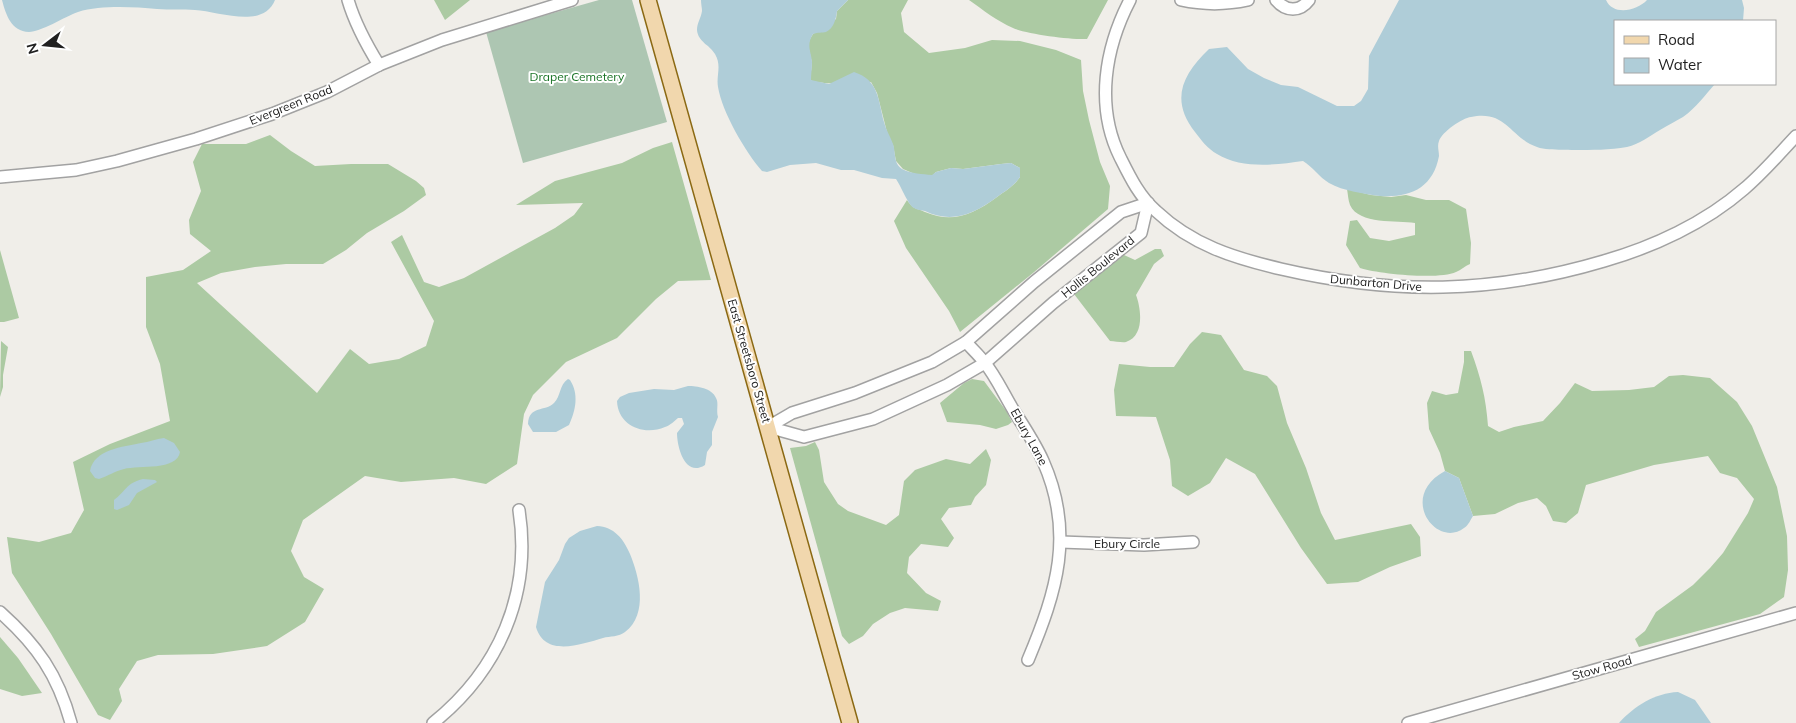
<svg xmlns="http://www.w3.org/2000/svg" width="1796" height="723" font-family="Mulish,sans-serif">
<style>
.forest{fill:#accaa3}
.cemetery{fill:#adc6b2}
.water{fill:#afcdd8}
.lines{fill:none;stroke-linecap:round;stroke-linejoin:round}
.minor-casing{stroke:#a2a2a2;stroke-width:14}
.major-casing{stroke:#8b6913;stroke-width:18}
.minor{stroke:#fff;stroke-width:11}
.major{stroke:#f1d7ad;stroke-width:15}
.labels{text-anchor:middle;stroke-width:4;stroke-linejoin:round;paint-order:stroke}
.park-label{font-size:12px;fill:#1a7426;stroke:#fff}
.street-label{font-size:12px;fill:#212121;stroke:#fff}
</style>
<rect width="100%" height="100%" fill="#f0eee9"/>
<!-- forest -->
<g class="forest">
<path d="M434,0H470L445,20Z"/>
<path d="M848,0H908L901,13L904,32L929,53L965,48L992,40L1020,41L1056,50L1081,60L1083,91L1089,120L1100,162L1110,186L1108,209L1033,273L960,332L949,311L906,248L894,221L907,200C915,211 915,207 925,212C953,224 974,214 997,197C1005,191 1014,186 1020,177V168L1011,163L1001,164L963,169L951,168L936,172L933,175H917L903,169L896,161L893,145L888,136L877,93L871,82C855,82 824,86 810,80L812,63L808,45L810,39L813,34L836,19L837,11Z"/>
<path d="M969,0H1108L1087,39C1073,40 1026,34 1013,28C997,21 983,10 969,0Z"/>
<path d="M270,135L291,151L315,166L351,164H388L416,181L424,188L426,195L404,211L367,233L346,250L323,264H286L255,267L221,273L197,283L317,393L350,349L369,364L399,359L426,346L434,321L391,242L402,235L424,282L439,287L464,278L555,228L574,215L583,203L516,205L555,181L622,163L653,148L672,142L711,280L678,281L656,299L617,338L566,362L533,395L524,414L517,464L486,484L454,478L401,482L365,476L303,520L291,551L304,577L324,589L305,622L267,646L213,654L158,655L137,661L119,689L122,701L110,720L98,715L51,634L12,573L7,537L39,542L71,533L84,510L73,462L110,444L170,421L160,364L146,327V277L183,270L211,251L190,234L189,220L201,191L193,162L202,144H246Z"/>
<path d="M1347,189L1371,195L1391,197L1406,195L1426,200H1449L1466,209L1471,243L1470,264C1465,266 1461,270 1456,272C1439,280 1379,274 1360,268L1346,245L1350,221L1357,220L1370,238L1389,241L1415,235V223C1397,220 1359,225 1350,205C1348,200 1348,194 1347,189Z"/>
<path d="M1155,249H1161L1164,256L1154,264L1136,295C1141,308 1145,336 1126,342C1122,343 1115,341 1110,341L1074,294L1111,261L1124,255L1135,260Z"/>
<path d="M0,250L19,318L4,322H0Z"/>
<path d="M1202,332L1221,335L1244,370L1267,376L1277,386L1287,423L1306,468L1321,513L1335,540L1411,524L1420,537L1421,556L1390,567L1358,582L1327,584L1301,548L1255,474L1226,458L1210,483L1188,496L1172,486L1170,460L1156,417L1116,416L1114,390L1119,364L1150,367H1174L1190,344Z"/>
<path d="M1,341L8,347L3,375V387L0,397Z"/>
<path d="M1464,351H1471C1481,378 1486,398 1488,426L1499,432L1514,427L1543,421L1560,403L1575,383L1592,391L1629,390L1654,387L1669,376L1683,375L1710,378L1737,402L1752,426L1777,487L1787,536L1788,570L1784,597L1760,614L1639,647L1635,639L1645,631L1656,612L1693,585L1710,568L1723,553L1748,513L1754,499L1737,478L1720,473L1708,456L1654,465L1586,485L1578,513L1566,523L1553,521L1546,506L1537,498L1518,503L1495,514L1473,516L1459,478L1445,471L1440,453L1429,429L1427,403L1432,391L1446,395L1458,393L1464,362Z"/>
<path d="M972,379L984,381L1007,412L1012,422L1008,425L996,429L980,425L947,422L940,403L964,383Z"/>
<path d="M815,442L819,450L824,482L838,504L848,511L886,525L899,515L904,481L915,470L946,459L970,464L986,449L991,460L986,485L975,497L971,505L949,508L941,519L954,538L948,547L921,544L909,557L907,573L926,593L941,601L938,611L905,608L890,613L873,624L863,636L849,644L842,636L790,448L806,446Z"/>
<path d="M0,637L18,658L42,693L22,696L0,689Z"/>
</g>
<!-- cemetery -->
<path class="cemetery" d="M599,0H632L667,122L523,163L486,32Z"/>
<!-- water -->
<g class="water">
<path d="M2,0H275C263,30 218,11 195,10C183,9 170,10 157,9C133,7 101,5 78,12C64,17 41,32 29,32C11,31 6,15 2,0Z"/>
<path d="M701,0H848L837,11C836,19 834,28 826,32C822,33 818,32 813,34C806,46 811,50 812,62C812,68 811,74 811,80L829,84L854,72C879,80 878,100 884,122C886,130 890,136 893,144C896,152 893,163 902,169C912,174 922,174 932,175L936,172L951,168L963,169L1001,164L1011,163L1020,168V177C1014,186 1005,191 997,197C974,214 952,224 925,211C922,210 917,210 914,208C908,205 901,186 896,179L882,178L854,170H841L816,163L790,165L767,172L762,171C746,153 722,112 718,87C716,75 722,66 715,54C710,45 698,42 697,30C697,23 701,18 702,11C702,8 701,4 701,0Z"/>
<path d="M1399,0H1606C1613,16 1637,11 1647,0H1742L1744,8L1743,21H1615V84H1715C1705,95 1696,108 1683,117C1676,121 1668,125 1660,130C1650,136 1639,144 1627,147C1610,150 1592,150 1574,150C1563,149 1548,151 1537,147C1509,137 1507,110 1471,117C1462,118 1442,132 1439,141C1437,146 1439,151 1439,156C1433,188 1410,198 1380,196C1365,194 1343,191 1329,183C1319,177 1313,167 1303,161C1276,165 1241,169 1217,154C1208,149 1201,140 1195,132C1170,100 1182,75 1209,49L1227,47L1248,69L1264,78L1281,85L1298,87L1337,106H1354L1361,101L1368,89L1369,56Z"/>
<path d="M568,379L570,380C579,394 576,410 569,425L556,432H533L528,424C529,405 545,412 554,403C561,396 559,385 568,379Z"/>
<path d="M688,386C697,386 712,388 716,398C719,403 716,410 718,417L712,432V445L707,452L705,465C685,478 677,447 677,433L684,424L682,418H678C674,421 671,425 665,427C644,436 618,426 617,401L620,397L629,393L654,389L674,390Z"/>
<path d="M164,438L174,443L180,452C177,471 139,465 124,469C115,471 108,476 99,479L95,478L90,471C94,449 123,447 141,443C149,442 156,439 164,438Z"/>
<path d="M1445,471L1459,478L1473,516C1471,519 1468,526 1464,528C1437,549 1397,497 1445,471Z"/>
<path d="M143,479L155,480L157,482L137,493L129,505L117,510L114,509V500C126,491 126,483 143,479Z"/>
<path d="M597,526C614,527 623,538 630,554C639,576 649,614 625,632C619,637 610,636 603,638C582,644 545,658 536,627L545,582L559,560L565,544L569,538L580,531Z"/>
<path d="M1678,692L1695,700L1711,723H1619C1634,706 1655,693 1678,692Z"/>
</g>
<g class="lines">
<defs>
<g id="minor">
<path d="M348,0C355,24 366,44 379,65"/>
<path d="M1130,0C1105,48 1095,106 1120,157C1130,177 1139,196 1156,211C1192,245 1234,258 1281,269C1393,295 1493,294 1604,261C1653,247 1705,223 1744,189C1763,173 1779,154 1796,136"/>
<path d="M1181,0C1204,5 1225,5 1248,0"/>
<path d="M1276,0C1286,12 1300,12 1309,0"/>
<path d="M0,177L76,170L117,161L196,139L272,114L327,92L379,65L442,40L572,0"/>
<path d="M966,342C972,349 979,355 984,362C996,376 1004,395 1014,411C1024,427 1035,443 1043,461C1075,533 1057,591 1028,660"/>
<path d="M768,427L804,437L873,419L947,385L985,363L1053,303L1141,233L1148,203"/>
<path d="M768,427L792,413L855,393L932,362L966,342L1034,282L1121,212L1148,203"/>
<path d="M1061,542L1144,545L1193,542"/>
<path d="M0,612C37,645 58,675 71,723"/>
<path d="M433,723C499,670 532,594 519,510"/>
<path d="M1408,723L1796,613"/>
</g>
<path id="major" d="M648,0L850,723"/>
</defs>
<!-- minor casing -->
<use href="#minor" class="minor-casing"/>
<!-- major casing -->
<use href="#major" class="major-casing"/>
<!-- minor -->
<use href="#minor" class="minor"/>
<!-- major -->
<use href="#major" class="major"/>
</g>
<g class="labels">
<!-- park labels -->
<g class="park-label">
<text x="577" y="81">Draper Cemetery</text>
</g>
<!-- street labels -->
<g class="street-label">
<text transform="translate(291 105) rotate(-22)" y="4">Evergreen Road</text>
<text transform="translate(1098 267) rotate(-39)" y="4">Hollis Boulevard</text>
<text transform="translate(1376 283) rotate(5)" y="4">Dunbarton Drive</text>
<text transform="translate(749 361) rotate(74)" y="4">East Streetsboro Street</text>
<text transform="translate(1029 437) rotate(61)" y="4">Ebury Lane</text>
<text x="1127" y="548">Ebury Circle</text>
<text transform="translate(1602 668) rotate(-16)" y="4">Stow Road</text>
</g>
</g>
<!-- legend -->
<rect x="1614" y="20" width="162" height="65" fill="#ffffff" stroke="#a6a6a6"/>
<rect x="1624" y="36" width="25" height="8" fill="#f1d7ad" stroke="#a6a6a6"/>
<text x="1658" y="45" font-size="15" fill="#212121">Road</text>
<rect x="1624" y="58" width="25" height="15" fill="#afcdd8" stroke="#a6a6a6"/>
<text x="1658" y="70" font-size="15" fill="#212121">Water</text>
<!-- north arrow -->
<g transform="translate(45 45) rotate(254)" stroke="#ffffff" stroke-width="4" paint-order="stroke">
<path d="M0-4L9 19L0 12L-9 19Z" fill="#212121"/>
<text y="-8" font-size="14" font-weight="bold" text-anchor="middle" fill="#212121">N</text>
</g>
</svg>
